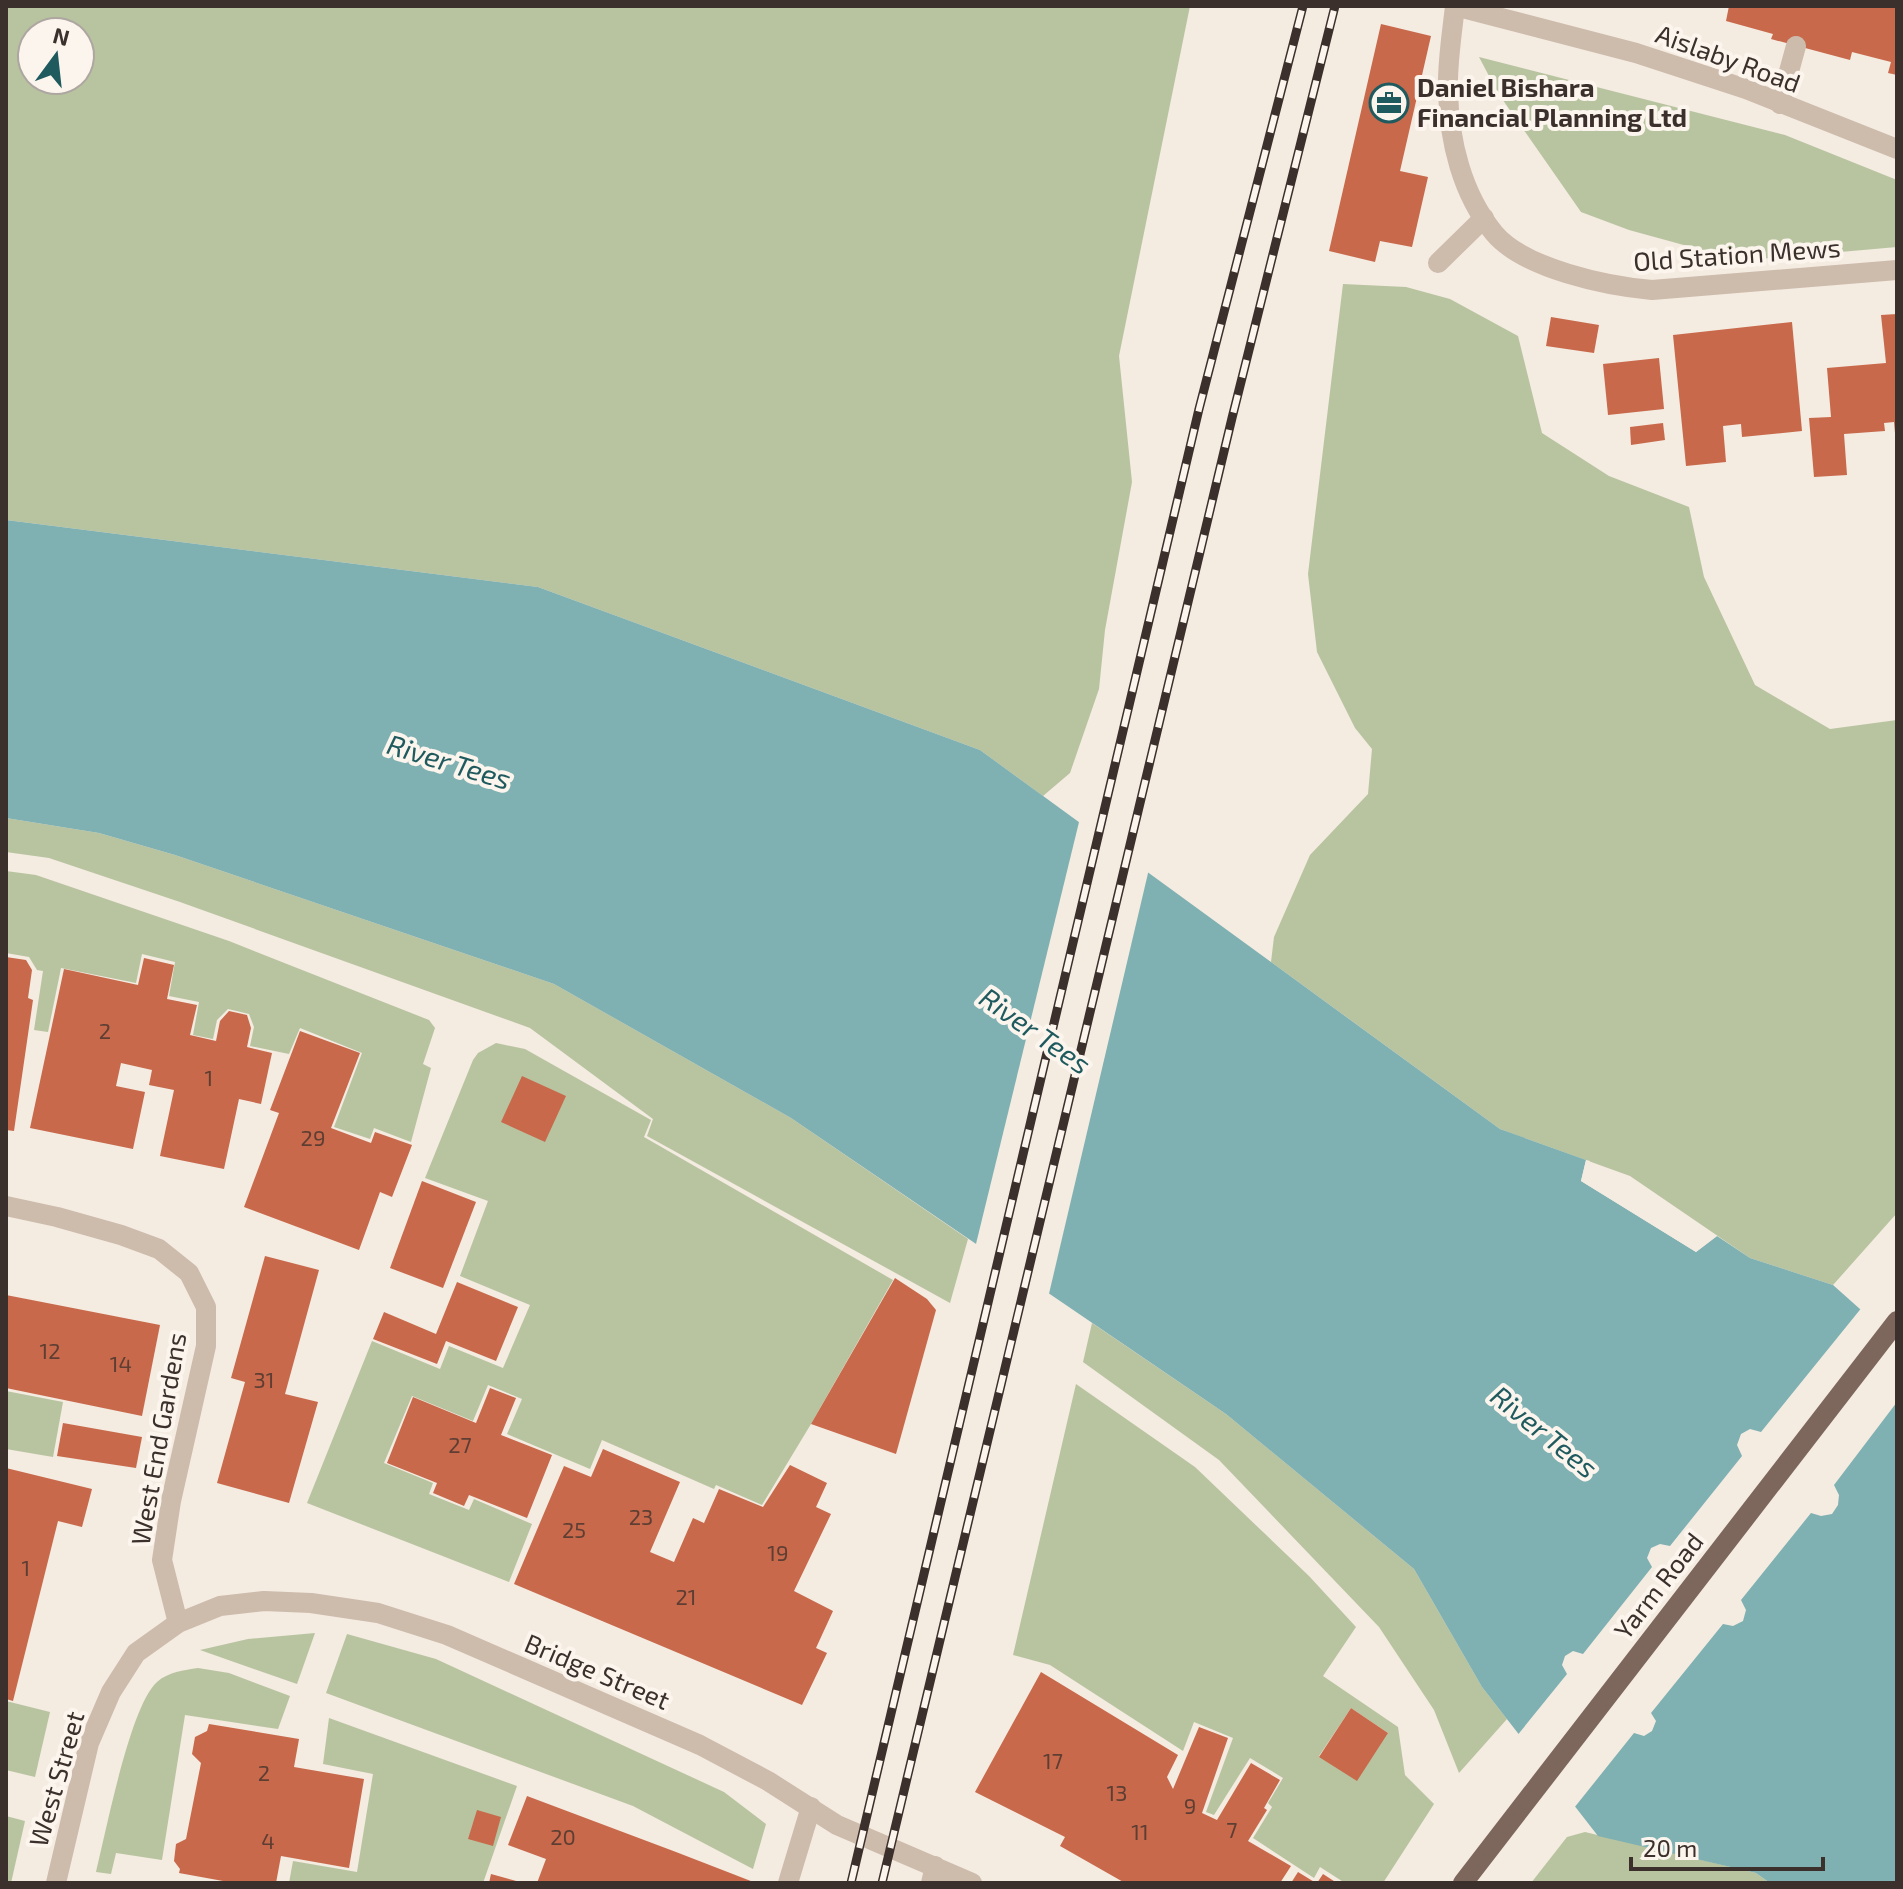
<svg xmlns="http://www.w3.org/2000/svg" width="1903" height="1889" font-family="'Exo 2',sans-serif">
<style>
.green{fill:#b8c4a0;fill-rule:evenodd}
.water{fill:#7fb0b2}
.pier{fill:#f4ebe1}
.building{fill:#c8694b}
.lines{fill:none;stroke-linecap:round;stroke-linejoin:round}
.service{stroke:#cdbbac;stroke-width:20}
.minor{stroke:#cdbbac;stroke-width:20}
.primary{stroke:#7d675c;stroke-width:20}
.rail-casing{stroke:#3b302b;stroke-width:9}
.rail{stroke:#fbf5ee;stroke-width:6;stroke-dasharray:18;stroke-linecap:butt}
.labels{text-anchor:middle;stroke-width:8;stroke-linejoin:round;paint-order:stroke}
.number-label{font-size:22px;fill:#5e3e33}
.street-label{font-size:26px;fill:#3b302b;stroke:#fbf5ee}
.poi-label{font-size:26px;font-weight:bold;fill:#3b302b;stroke:#fbf5ee;text-anchor:start}
.water-label{font-size:28px;font-style:italic;fill:#1f5a5e;stroke:#fbf5ee}
</style>
<rect width="100%" height="100%" fill="#f4ebe1"/>
<!-- green -->
<g class="green">
<path d="M6,6H1190L1119,356L1132,482L1105,630L1099,689L1070,773L1043,796L980,750L538,587L6,520ZM32,32H80V80H32Z"/>
<path d="M1479,57L1785,135L1897,180V247L1704,264L1702,250L1629,230L1581,212L1498,93Z"/>
<path d="M1343,284L1406,287L1450,299L1518,336L1542,433L1609,476L1689,507L1704,577L1755,685L1830,729L1897,720V1213L1833,1285L1750,1258L1630,1176L1500,1129L1271,962L1274,937L1310,855L1368,794L1372,749L1355,728L1317,652L1308,574Z"/>
<path d="M6,818L99,833L175,855L554,984L791,1118L968,1239L950,1303L647,1136L653,1119L530,1028L180,902L49,858L6,852Z"/>
<path d="M6,871L36,875L229,941L429,1020L435,1028L423,1064L431,1068L411,1142L374,1128L370,1139L334,1127L362,1053L300,1028L289,1054L250,1046L254,1027L249,1014L228,1009L217,1020L213,1039L193,1035L199,1002L169,996L175,962L142,954L136,983L61,968L48,1032L34,1030L43,971L37,970L29,957L6,953Z"/>
<path d="M496,1043L525,1049L651,1120L644,1137L893,1280L811,1424L762,1505L716,1485L714,1489L602,1440L590,1469L507,1434L522,1399L488,1385L473,1421L412,1396L384,1463L433,1483L429,1494L469,1510L474,1499L532,1524L509,1582L307,1503L372,1341L440,1369L449,1346L503,1368L530,1305L460,1276L488,1201L425,1178L473,1060L478,1053Z"/>
<path d="M1092,1323L1226,1414L1414,1569L1482,1687L1507,1719L1459,1773L1434,1710L1379,1627L1219,1460L1083,1362Z"/>
<path d="M1076,1384L1195,1467L1309,1576L1356,1627L1323,1676L1398,1727L1405,1775L1434,1804L1383,1883H1345L1320,1867L1314,1878L1253,1838L1272,1807L1268,1803L1283,1778L1250,1758L1214,1815L1206,1812L1233,1738L1194,1722L1183,1751L1050,1665L1013,1655ZM1351,1708L1388,1733L1319,1757V1756Z"/>
<path d="M6,1391L63,1402L53,1457L6,1449Z"/>
<path d="M315,1633L297,1684L200,1650L248,1639Z"/>
<path d="M347,1634L436,1659L724,1792L766,1824L753,1869L633,1806L326,1693Z"/>
<path d="M198,1668L229,1673L290,1696L278,1729L185,1715L162,1860L116,1853L111,1874L96,1872C106,1832 130,1706 157,1682C168,1672 184,1670 198,1668Z"/>
<path d="M6,1701L50,1712L35,1777L6,1770Z"/>
<path d="M329,1718L517,1786L483,1883H289L293,1861L357,1872L373,1774L323,1764Z"/>
<path d="M6,1816L25,1821L11,1883H6Z"/>
<path d="M1585,1832L1756,1873L1770,1883H1531L1567,1837Z"/>
</g>
<!-- water -->
<path class="water" d="M6,520L538,587L980,750L1500,1129L1586,1160L1581,1181L1696,1252L1717,1236L1750,1258L1833,1285L1897,1342V1883H1770L1756,1873L1598,1836L1482,1687L1414,1569L1226,1414L791,1118L554,984L175,855L99,833L6,818Z"/>
<!-- pier -->
<g class="pier">
<path d="M1080,818L1149,869L1048,1298L975,1248Z"/>
<path d="M1586,1160L1590,1161L1586,1179L1696,1248L1713,1234L1717,1236L1696,1252L1581,1181Z"/>
<path d="M1863,1306L1897,1337V1402L1834,1485L1839,1495L1838,1505L1832,1514L1821,1516L1811,1513L1741,1600L1746,1610L1743,1621L1733,1626L1723,1624L1651,1713L1656,1721L1652,1731L1644,1736L1634,1733L1574,1808L1579,1818L1516,1737L1567,1674L1562,1665L1565,1656L1573,1651L1583,1654L1652,1567L1647,1558L1651,1548L1660,1544L1670,1546L1742,1456L1737,1445L1741,1434L1750,1429L1761,1432Z"/>
</g>
<!-- building -->
<g class="building">
<path d="M1729,6H1897V75L1888,73L1891,62L1852,52L1850,60L1771,39L1773,34L1726,21Z"/>
<path d="M1381,24L1431,36L1400,171L1428,177L1412,247L1380,241L1375,262L1329,251Z"/>
<path d="M1897,314V433H1895L1894,422L1884,423L1885,431L1844,434L1847,475L1814,477L1809,418L1831,417L1827,368L1886,363L1881,315Z"/>
<path d="M1551,317L1599,325L1594,353L1546,346Z"/>
<path d="M1792,322L1802,431L1742,437L1741,424L1723,426L1726,462L1686,466L1673,335Z"/>
<path d="M1659,358L1664,409L1608,415L1603,364Z"/>
<path d="M1663,423L1665,440L1631,445L1630,427Z"/>
<path d="M6,957L26,960L32,970L28,998L33,1000L14,1131L6,1130Z"/>
<path d="M144,958L174,965L167,999L197,1005L190,1035L216,1041L220,1021L229,1011L247,1015L251,1028L247,1047L272,1053L261,1104L239,1099L224,1169L160,1156L174,1090L149,1085L152,1070L121,1063L116,1086L145,1092L133,1149L30,1128L64,969L138,985Z"/>
<path d="M300,1031L360,1053L331,1128L371,1143L375,1132L412,1145L392,1197L380,1192L359,1250L244,1207L279,1113L270,1110Z"/>
<path d="M522,1076L566,1096L545,1142L501,1122Z"/>
<path d="M422,1181L476,1202L443,1288L390,1268Z"/>
<path d="M265,1256L319,1270L285,1394L318,1402L289,1503L217,1483L245,1382L231,1378Z"/>
<path d="M895,1278L927,1299L936,1310L896,1454L811,1424Z"/>
<path d="M457,1282L518,1307L496,1361L446,1341L437,1364L373,1339L384,1312L436,1334Z"/>
<path d="M6,1295L160,1325L142,1416L6,1388Z"/>
<path d="M490,1388L516,1398L501,1435L552,1455L527,1518L469,1495L464,1506L433,1493L437,1483L387,1463L413,1397L476,1423Z"/>
<path d="M63,1423L142,1437L136,1468L57,1456Z"/>
<path d="M603,1449L680,1482L650,1552L674,1562L693,1518L704,1523L719,1489L763,1507L790,1465L827,1483L816,1507L831,1514L794,1591L833,1611L816,1648L827,1653L802,1705L514,1584L564,1466L591,1477Z"/>
<path d="M6,1468L92,1489L82,1527L58,1521L13,1701L6,1699Z"/>
<path d="M1041,1672L1178,1755L1167,1777L1173,1789L1199,1727L1228,1738L1202,1813L1217,1820L1251,1763L1280,1780L1264,1808L1267,1810L1248,1841L1291,1866L1280,1883H1125L1060,1846L1065,1837L975,1792Z"/>
<path d="M1351,1708L1388,1733L1357,1781L1319,1757Z"/>
<path d="M209,1724L299,1739L294,1767L364,1779L349,1868L281,1856L276,1883H234L179,1873L180,1869L174,1861L176,1844L186,1839L201,1763L192,1754L195,1737L207,1731Z"/>
<path d="M527,1796L676,1852L756,1883H537L546,1859L508,1845Z"/>
<path d="M477,1810L501,1817L493,1846L468,1839Z"/>
<path d="M1298,1872L1316,1883H1291Z"/>
<path d="M491,1874L520,1882V1883H489Z"/>
<path d="M1323,1874L1337,1883H1317Z"/>
</g>
<g class="lines">
<!-- service -->
<g class="service">
<path d="M1780,104L1796,46"/>
<path d="M931,1883L935,1866"/>
</g>
<!-- minor -->
<g class="minor">
<path d="M1455,6C1452,34 1447,63 1448,91C1449,141 1462,194 1494,233C1524,269 1607,286 1652,290L1897,270"/>
<path d="M1455,6L1636,53L1746,89L1897,149"/>
<path d="M1438,263L1484,218"/>
<path d="M6,1206L57,1217L121,1235L159,1249L189,1273L206,1307V1346L171,1501L162,1560L178,1623"/>
<path d="M56,1883L89,1743L111,1692L136,1653L178,1623L220,1606L264,1601L311,1603L378,1613L447,1635L700,1745L768,1781L837,1825L972,1883"/>
<path d="M788,1883L811,1807"/>
</g>
<!-- primary -->
<path class="primary" d="M1463,1883L1897,1321"/>
<defs>
<g id="rail">
<path d="M851,1883L1199,409L1303,6"/>
<path d="M882,1883L1232,418L1335,6"/>
</g>
</defs>
<!-- rail casing -->
<use href="#rail" class="rail-casing"/>
<!-- rail -->
<use href="#rail" class="rail"/>
</g>
<!-- icons -->
<defs>
<symbol id="office-ring" viewBox="-11 -11 22 22"><circle r="9.5" fill="#fbf5ee" stroke="#1f5a5e" stroke-width="1.5"/><path d="M-6-3h4V-5.5h4V-3h4V5H-6ZM-1-4.5V-3h2v-1.5ZM-6 0V1H6V0Z" fill="#1f5a5e"/></symbol>
</defs>
<g fill-rule="evenodd">
<use href="#office-ring" x="1367" y="81" width="44" height="44"/>
</g>
<g class="labels">
<!-- number labels -->
<g class="number-label">
<text x="105" y="1039">2</text>
<text x="209" y="1086">1</text>
<text x="313" y="1146">29</text>
<text x="50" y="1359">12</text>
<text x="121" y="1372">14</text>
<text x="264" y="1388">31</text>
<text x="460" y="1453">27</text>
<text x="641" y="1525">23</text>
<text x="574" y="1538">25</text>
<text x="778" y="1561">19</text>
<text x="26" y="1576">1</text>
<text x="686" y="1605">21</text>
<text x="1053" y="1769">17</text>
<text x="264" y="1781">2</text>
<text x="1117" y="1801">13</text>
<text x="1190" y="1814">9</text>
<text x="1232" y="1838">7</text>
<text x="1140" y="1840">11</text>
<text x="563" y="1845">20</text>
<text x="268" y="1849">4</text>
</g>
<!-- street labels -->
<g class="street-label">
<text transform="translate(1728 59) rotate(20)" y="9">Aislaby Road</text>
<text transform="translate(1737 255) rotate(-4)" y="9">Old Station Mews</text>
<text transform="translate(159 1439) rotate(-80)" y="9">West End Gardens</text>
<text transform="translate(1659 1586) rotate(-52)" y="9">Yarm Road</text>
<text transform="translate(597 1672) rotate(23)" y="9">Bridge Street</text>
<text transform="translate(57 1779) rotate(-74)" y="9">West Street</text>
</g>
<!-- poi labels -->
<g class="poi-label">
<text x="1417" y="97">Daniel Bishara<tspan x="1417" dy="30">Financial Planning Ltd</tspan></text>
</g>
<!-- water labels -->
<g class="water-label">
<text transform="translate(449 762) rotate(17)" y="10">River Tees</text>
<text transform="translate(1035 1031) rotate(35)" y="10">River Tees</text>
<text transform="translate(1544 1432) rotate(39)" y="10">River Tees</text>
</g>
</g>
<!-- border -->
<rect width="1903" height="1889" fill="none" stroke="#3b302b" stroke-width="16"/>
<!-- north arrow -->
<g transform="translate(56 56) rotate(15)"><circle r="38" fill="#fbf5ee" stroke="#aea6a0" stroke-width="2"/>
<path d="M0-6L14 30L0 20L-14 30Z" fill="#1f5a5e"/>
<text y="-12" font-size="22" font-weight="bold" text-anchor="middle" fill="#3b302b">N</text>
</g>
<!-- scale -->
<path d="M1631 1857v12h192v-12" fill="none" stroke="#3b302b" stroke-width="4"/>
<text x="1643" y="1857" font-size="24" fill="#3b302b" stroke="#fbf5ee" stroke-width="6" paint-order="stroke">20 m</text>
</svg>
